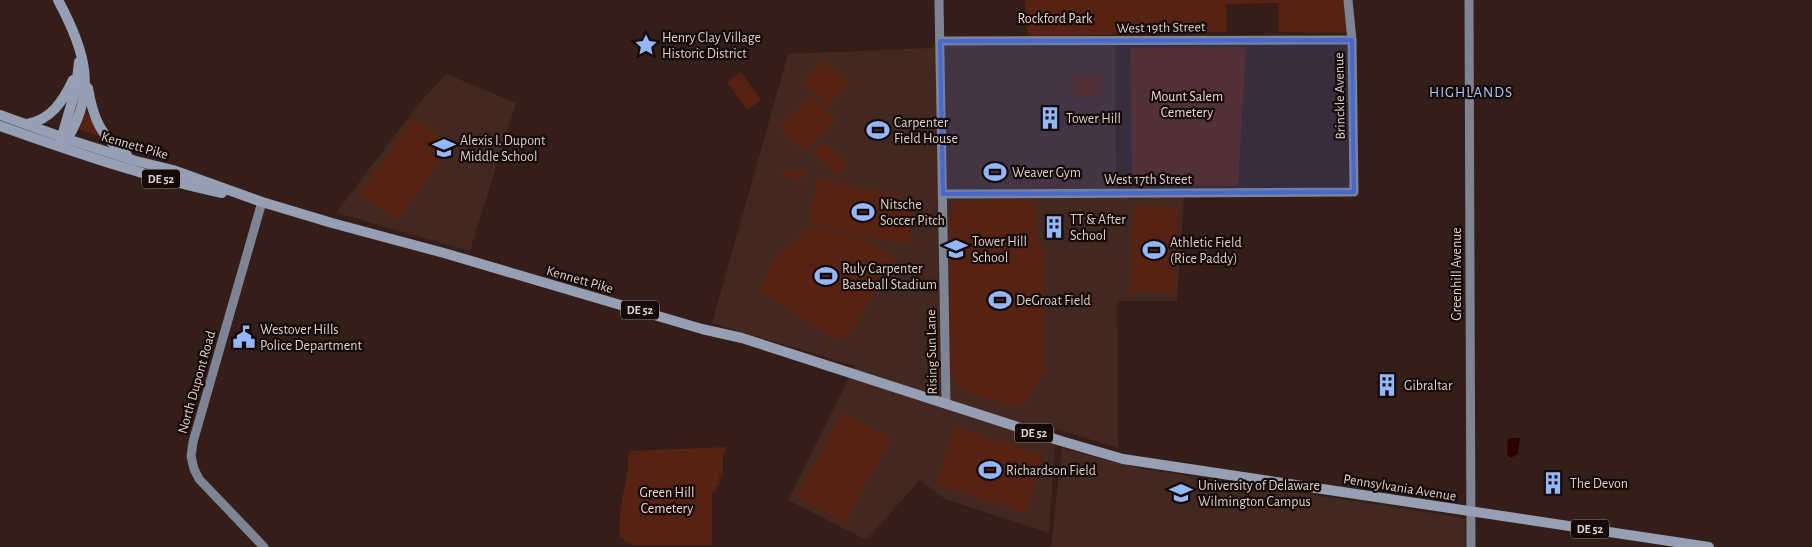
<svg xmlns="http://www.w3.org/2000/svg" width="1812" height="547" font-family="'Alegreya Sans',sans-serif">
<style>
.built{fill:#43281f}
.green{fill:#562211}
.water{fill:#2e0200}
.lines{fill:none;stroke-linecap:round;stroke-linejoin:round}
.secondary{stroke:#7d8594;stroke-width:9}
.primary{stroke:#95a0b4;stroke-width:10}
.marked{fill:#4468d5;fill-opacity:0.2;stroke:#4468d5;stroke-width:4;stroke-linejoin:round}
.labels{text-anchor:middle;stroke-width:4.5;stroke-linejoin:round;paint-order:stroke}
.shield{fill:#140b08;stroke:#a19490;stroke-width:1}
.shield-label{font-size:12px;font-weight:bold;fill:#decfca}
.park-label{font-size:14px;fill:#efd5cd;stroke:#140b08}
.street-label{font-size:14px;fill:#decfca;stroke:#140b08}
.poi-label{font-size:14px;fill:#decfca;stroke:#140b08;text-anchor:start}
.neighbourhood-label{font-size:15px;letter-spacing:1px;fill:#abc8fc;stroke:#140b08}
</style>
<rect width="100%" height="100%" fill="#341e17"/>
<!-- built -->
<g class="built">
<path d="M1115,44L1116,197L1184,196L1177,301H1117L1118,448L1056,429L1049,533L945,499L920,480L866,540L788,500L855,366L712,323L788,54L933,48V45H944Z"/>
<path d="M446,74L516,103L470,251L336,213L416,107Z"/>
<path d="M1062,448L1109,461L1144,469L1465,518V547H1051Z"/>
</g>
<!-- green -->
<g class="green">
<path d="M1025,0H1348L1352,33L1279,32L1278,3L1226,4L1227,32L1028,37Z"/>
<path d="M1246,47L1238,186L1132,185L1130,48Z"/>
<path d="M825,60L849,84L828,106L803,82Z"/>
<path d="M741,72L761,100L747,110L727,82Z"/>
<path d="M1074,75H1101L1103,97H1074Z"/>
<path d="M811,95L836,120L805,152L780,127Z"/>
<path d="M86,110L100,137L78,129Z"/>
<path d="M413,117L451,144L398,220L360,194Z"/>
<path d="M823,141L848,164L837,175L813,153Z"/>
<path d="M783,168L805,171L804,180L782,176Z"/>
<path d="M818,178L918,200L907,245L808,223Z"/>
<path d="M954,201H1036V232L1044,253L1045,371L1023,405L1019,408L964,391L958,386L950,371L949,224Z"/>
<path d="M1133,206L1178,207L1175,293L1130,292Z"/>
<path d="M810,227H816L863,238L896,258L849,336L836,339L760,291L772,261L805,230Z"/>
<path d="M842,412L891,438L845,523L796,497Z"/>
<path d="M954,427L1044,455L1026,513L936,485Z"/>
<path d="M727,447L723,456V476L719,475L720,484L716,486V491L712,492V545H631L620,537C617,517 624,490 628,470C629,463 626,457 630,451Z"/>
</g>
<!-- water -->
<path class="water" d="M1508,438H1520L1518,454L1511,458L1507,455Z"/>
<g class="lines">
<!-- secondary -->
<g class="secondary">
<path d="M939,0L946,403"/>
<path d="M1469,0L1471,547"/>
<path d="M940,41L1352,40"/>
<path d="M943,194L1354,192L1352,40L1348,0"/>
<path d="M262,202L193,442L191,456L194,469L199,479L264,547"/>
</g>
<!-- primary -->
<g class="primary">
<path d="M58,0C85,50 99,92 64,144"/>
<path d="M88,88C93,118 101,138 127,155"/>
<path d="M0,115L67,139L136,161L173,170L262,202L332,223L444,253L702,329L742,338L1061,441L1123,459L1709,547"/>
<path d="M27,124C51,120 63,101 73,80"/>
<path d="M0,126C73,152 146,177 222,193"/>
<path d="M60,143L76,88L79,62"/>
</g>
</g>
<!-- marked area -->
<path class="marked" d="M1352,40L1354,192L943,194L940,41Z"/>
<!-- icons -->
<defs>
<symbol id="sight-bare" viewBox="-9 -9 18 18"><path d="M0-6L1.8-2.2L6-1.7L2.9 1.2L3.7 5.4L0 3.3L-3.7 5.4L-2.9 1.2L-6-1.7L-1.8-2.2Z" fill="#92b7fd" stroke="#140b08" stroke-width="2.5" paint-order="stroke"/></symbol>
<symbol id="building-bare" viewBox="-9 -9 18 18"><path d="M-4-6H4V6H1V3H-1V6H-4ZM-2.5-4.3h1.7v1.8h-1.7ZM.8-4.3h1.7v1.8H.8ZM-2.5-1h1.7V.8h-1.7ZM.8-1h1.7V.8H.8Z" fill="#92b7fd" stroke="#140b08" stroke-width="2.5" paint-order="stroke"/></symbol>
<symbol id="stadium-bare" viewBox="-9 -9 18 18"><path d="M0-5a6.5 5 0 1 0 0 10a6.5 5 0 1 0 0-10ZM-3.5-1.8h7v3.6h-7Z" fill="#92b7fd" stroke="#140b08" stroke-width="2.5" paint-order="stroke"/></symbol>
<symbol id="school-bare" viewBox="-9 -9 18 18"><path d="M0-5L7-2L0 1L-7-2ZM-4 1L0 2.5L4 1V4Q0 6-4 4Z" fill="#92b7fd" stroke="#140b08" stroke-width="2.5" paint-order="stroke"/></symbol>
<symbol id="civic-bare" viewBox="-9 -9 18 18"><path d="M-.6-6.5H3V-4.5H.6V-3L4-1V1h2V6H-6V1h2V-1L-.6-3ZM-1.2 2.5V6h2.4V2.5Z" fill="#92b7fd" stroke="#140b08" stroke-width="2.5" paint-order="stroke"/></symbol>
<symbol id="university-bare" viewBox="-9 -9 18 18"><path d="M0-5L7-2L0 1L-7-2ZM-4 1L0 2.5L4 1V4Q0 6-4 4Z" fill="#92b7fd" stroke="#140b08" stroke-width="2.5" paint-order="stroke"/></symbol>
</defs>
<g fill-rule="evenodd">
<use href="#sight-bare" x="630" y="29" width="32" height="32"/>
<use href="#building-bare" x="1034" y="102" width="32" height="32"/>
<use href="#stadium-bare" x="862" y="114" width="32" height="32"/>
<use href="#school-bare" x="428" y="132" width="32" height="32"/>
<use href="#stadium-bare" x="979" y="156" width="32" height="32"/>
<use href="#stadium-bare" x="847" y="196" width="32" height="32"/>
<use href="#building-bare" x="1038" y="211" width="32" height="32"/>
<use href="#school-bare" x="940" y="233" width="32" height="32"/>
<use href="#stadium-bare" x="1138" y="234" width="32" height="32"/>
<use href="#stadium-bare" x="810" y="260" width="32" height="32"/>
<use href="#stadium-bare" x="984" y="284" width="32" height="32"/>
<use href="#civic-bare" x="228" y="321" width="32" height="32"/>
<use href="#building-bare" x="1371" y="369" width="32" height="32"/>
<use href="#stadium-bare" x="974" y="454" width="32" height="32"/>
<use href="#building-bare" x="1537" y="467" width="32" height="32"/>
<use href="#university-bare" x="1165" y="477" width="32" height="32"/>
</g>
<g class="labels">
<!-- shield labels -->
<g class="shield">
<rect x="142" y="169.5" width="38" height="19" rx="4"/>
<rect x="621" y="300.5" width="38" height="19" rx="4"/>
<rect x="1015" y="423.5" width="38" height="19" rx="4"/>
<rect x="1571" y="519.5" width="38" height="19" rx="4"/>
</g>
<g class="shield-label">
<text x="161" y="183">DE 52</text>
<text x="640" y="314">DE 52</text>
<text x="1034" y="437">DE 52</text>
<text x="1590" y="533">DE 52</text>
</g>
<!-- park labels -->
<g class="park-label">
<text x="1055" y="23">Rockford Park</text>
<text x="1187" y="101">Mount Salem<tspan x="1187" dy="16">Cemetery</tspan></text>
<text x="667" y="497">Green Hill<tspan x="667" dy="16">Cemetery</tspan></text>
</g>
<!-- street labels -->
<g class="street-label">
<text transform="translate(1161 27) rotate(-1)" y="5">West 19th Street</text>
<text transform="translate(1339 96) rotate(-91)" y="5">Brinckle Avenue</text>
<text transform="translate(135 145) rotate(16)" y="5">Kennett Pike</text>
<text x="1148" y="184">West 17th Street</text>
<text transform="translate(1456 274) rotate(-90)" y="5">Greenhill Avenue</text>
<text transform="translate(580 279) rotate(16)" y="5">Kennett Pike</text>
<text transform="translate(931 352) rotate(-91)" y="5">Rising Sun Lane</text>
<text transform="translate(196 382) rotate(-74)" y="5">North Dupont Road</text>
<text transform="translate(1400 487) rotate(9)" y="5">Pennsylvania Avenue</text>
</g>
<!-- poi labels -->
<g class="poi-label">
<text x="662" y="42">Henry Clay Village<tspan x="662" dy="16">Historic District</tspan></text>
<text x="1066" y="123">Tower Hill</text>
<text x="894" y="127">Carpenter<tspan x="894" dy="16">Field House</tspan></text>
<text x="460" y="145">Alexis I. Dupont<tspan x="460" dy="16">Middle School</tspan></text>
<text x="1012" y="177">Weaver Gym</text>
<text x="880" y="209">Nitsche<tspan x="880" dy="16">Soccer Pitch</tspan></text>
<text x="1070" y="224">TT &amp; After<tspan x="1070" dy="16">School</tspan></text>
<text x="972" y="246">Tower Hill<tspan x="972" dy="16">School</tspan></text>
<text x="1170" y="247">Athletic Field<tspan x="1170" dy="16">(Rice Paddy)</tspan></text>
<text x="842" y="273">Ruly Carpenter<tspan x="842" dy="16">Baseball Stadium</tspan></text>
<text x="1016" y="305">DeGroat Field</text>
<text x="260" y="334">Westover Hills<tspan x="260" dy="16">Police Department</tspan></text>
<text x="1404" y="390">Gibraltar</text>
<text x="1006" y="475">Richardson Field</text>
<text x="1570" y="488">The Devon</text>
<text x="1198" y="490">University of Delaware<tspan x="1198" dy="16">Wilmington Campus</tspan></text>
</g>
<!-- neighbourhood labels -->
<g class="neighbourhood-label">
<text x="1471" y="97">HIGHLANDS</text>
</g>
</g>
</svg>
